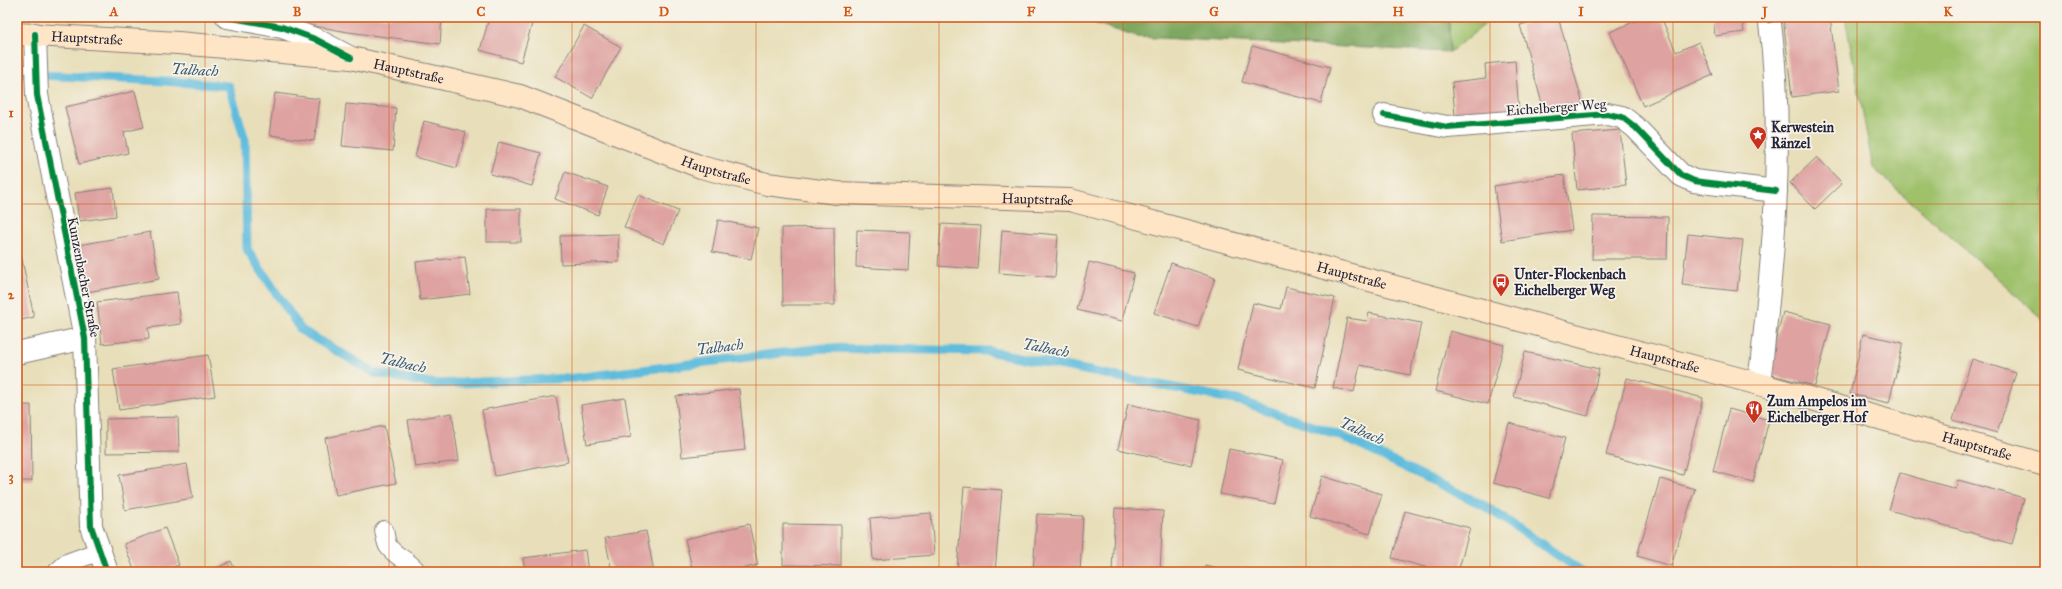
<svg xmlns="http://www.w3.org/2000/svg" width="2062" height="589" font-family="'IM FELL Great Primer',serif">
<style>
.green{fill:#9ec16a;stroke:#607252}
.forest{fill:#7ea75e;stroke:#50644c}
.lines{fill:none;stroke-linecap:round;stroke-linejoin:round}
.stream{stroke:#5fbcdd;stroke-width:9}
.building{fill:#dea2a0}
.service-casing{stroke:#85807a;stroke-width:20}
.minor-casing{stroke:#85807a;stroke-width:24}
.secondary-casing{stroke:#85807a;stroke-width:24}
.service{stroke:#fff;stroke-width:18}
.minor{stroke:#fff;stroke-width:22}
.secondary{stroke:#fde5c5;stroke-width:22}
.quiet{stroke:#50a245;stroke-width:5;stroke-dasharray:10 5;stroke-linecap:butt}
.cycleway-casing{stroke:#f7f3e8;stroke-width:8}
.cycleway{stroke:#00873e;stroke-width:6}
.grid{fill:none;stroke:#d45411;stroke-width:1;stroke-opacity:0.55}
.labels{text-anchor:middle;stroke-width:3.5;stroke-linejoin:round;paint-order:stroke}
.street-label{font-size:14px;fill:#22223b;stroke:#f7f3e8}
.poi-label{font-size:14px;font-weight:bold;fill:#22223b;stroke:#f7f3e8;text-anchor:start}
.water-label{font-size:15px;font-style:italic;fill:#375874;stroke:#f7f3e8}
.neatline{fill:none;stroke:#d45411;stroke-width:1.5}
.grid-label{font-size:13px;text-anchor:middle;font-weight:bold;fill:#d45411}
</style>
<rect width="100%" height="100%" fill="#f7f3e8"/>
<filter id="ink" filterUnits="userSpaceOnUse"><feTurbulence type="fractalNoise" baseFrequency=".025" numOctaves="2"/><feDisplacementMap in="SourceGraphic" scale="8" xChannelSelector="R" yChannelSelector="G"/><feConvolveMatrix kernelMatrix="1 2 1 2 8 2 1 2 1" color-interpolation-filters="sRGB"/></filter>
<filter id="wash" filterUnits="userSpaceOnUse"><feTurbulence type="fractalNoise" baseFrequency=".012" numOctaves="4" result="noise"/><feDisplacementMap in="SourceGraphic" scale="16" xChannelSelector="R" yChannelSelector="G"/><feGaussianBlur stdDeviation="0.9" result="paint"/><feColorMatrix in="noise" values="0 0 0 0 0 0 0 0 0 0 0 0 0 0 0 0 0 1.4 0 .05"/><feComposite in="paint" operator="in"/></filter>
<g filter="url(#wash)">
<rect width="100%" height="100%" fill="#e8dfba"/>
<!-- green -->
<g class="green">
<path d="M1449,17H1494L1450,52Z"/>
<path d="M1845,17H2045V325L2040,316L1873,168Z"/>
</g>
<!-- forest -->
<path class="forest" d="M1077,17H1449L1450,52L1136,37Z"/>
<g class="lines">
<!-- stream -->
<path class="stream" d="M17,74L165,81L229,86L245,140L247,249L301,330L375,373L436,384L575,378L823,348L988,351L1241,401L1341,436L1485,506L1583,572"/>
</g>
<g id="blocks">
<!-- building -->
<g class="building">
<path d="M282,17H442L440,44L348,32L281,20Z"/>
<path d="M483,17H534L521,62L480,50L489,19Z"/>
<path d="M1550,17H1558L1583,104L1545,114L1520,25Z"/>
<path d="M1645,17H1661L1676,52L1699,42L1713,75L1643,106L1610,32Z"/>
<path d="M1713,17H1742L1744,32L1715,36Z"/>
<path d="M1783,17H1830L1839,91L1792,97Z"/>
<path d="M584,26L621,47L592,98L555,77Z"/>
<path d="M1252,46L1330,67L1321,103L1242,82Z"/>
<path d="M1515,61L1519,111L1455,116L1452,82L1486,78L1485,64Z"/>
<path d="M135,91L144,127L124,132L128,153L79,164L65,107Z"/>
<path d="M275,93L320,99L314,141L269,135Z"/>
<path d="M346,104L396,108L393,151L342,146Z"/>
<path d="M424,121L466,132L457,168L415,157Z"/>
<path d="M1620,130L1626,185L1577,190L1572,134Z"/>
<path d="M499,142L541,153L532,186L490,174Z"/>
<path d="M1817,157L1842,183L1815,209L1790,183Z"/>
<path d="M565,172L608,187L598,215L555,199Z"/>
<path d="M1564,175L1572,230L1502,241L1494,186Z"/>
<path d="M113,188L116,216L79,221L75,193Z"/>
<path d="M638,195L678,211L664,244L624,227Z"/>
<rect x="487" y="209" width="34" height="33"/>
<path d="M1593,216L1668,217L1667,259H1592Z"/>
<path d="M718,220L758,228L751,259L712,252Z"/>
<path d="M941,224L981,226L978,269L938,266Z"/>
<path d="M834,227L835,305H783L782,228Z"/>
<path d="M857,230L910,232L908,270L856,267Z"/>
<path d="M1002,230L1058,235L1055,277L999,273Z"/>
<path d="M150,232L159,279L87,292L79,245Z"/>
<path d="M618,234L619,262L561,264L560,236Z"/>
<path d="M1688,234L1743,240L1737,291L1682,285Z"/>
<path d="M20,250L34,317L17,321V251Z"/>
<path d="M465,257L470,294L420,300L416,262Z"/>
<path d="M1089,262L1134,273L1122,321L1077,310Z"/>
<path d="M1171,263L1215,278L1198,327L1154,313Z"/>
<path d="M1286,287L1335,298L1315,388L1238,370L1253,303L1281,309Z"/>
<path d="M177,292L181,324L148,328L149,339L102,344L97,302Z"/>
<path d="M1783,312L1831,324L1815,386L1767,374Z"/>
<path d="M1369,313L1421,323L1410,375L1360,365L1354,392L1333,388L1347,318L1367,321Z"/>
<path d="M1450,331L1504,345L1488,404L1435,391Z"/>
<path d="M1863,334L1903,343L1889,403L1850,394Z"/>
<path d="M1525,352L1599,369L1588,416L1514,397Z"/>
<path d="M208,355L215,396L119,410L113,369Z"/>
<path d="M1972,359L2016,373L1997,433L1953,420Z"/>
<path d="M1627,378L1703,398L1683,475L1606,455Z"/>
<path d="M739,389L745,450L682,457L676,396Z"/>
<path d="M556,396L568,462L495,476L482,410Z"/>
<path d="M625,398L631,437L587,444L581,405Z"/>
<path d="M1128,404L1201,420L1191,465L1118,449Z"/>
<path d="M17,405H31L32,481H17Z"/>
<path d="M1729,409L1769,420L1753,482L1713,471Z"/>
<path d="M452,413L459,461L415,467L408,420Z"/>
<path d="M178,417L179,452L106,453V419Z"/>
<path d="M1509,423L1565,438L1549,498L1493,483Z"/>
<path d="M384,426L396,483L336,495L325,438Z"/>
<path d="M1229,449L1283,460L1274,504L1220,494Z"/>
<path d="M187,464L193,498L125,510L119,475Z"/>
<path d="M1900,473L1956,489L1958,480L2024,498L2012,544L1889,510Z"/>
<path d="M1322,476L1382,494L1370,534L1310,516Z"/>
<path d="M1660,479L1695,489L1671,566L1637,556Z"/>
<path d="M964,487L1002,490L995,572L957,570Z"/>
<path d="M1115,508L1163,511L1160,572H1112Z"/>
<path d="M1405,511L1470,528L1458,572H1443L1392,558Z"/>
<path d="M931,513L934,555L873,560L870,518Z"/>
<path d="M1037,514L1083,516L1080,572H1033Z"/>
<path d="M749,524L758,565L728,572H693L685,539Z"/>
<path d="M783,524L841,525V566L783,565Z"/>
<path d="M165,528L179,565L160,572H135L124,544Z"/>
<path d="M646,531L654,572H612L605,538Z"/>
<path d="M585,550L588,572H525L523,558Z"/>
<path d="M231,561L236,572H210Z"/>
<path d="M1205,565L1231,571V572H1204Z"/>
</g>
</g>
</g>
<g filter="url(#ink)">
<use href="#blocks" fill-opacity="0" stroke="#85807a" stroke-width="1"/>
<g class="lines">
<defs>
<g id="service">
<path d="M384,530C385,535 386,542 388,546C395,557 411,561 417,572"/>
<path d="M57,572L67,563L100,551"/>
</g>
<g id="minor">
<path d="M227,17L282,27L315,39L351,58"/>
<path d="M35,34L37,95L85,338L91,526L107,572"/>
<path d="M1384,115L1447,127L1607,114L1622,117L1635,127L1681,175L1694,181L1776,191"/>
<path d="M17,353L85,338"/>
<path d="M1759,384C1773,265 1785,143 1770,23"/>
</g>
<g id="secondary">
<path id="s1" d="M17,34L178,43L351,58L520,96L701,167L767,184L837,193L1070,200L1759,384L2045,465"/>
</g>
</defs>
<!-- service casing -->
<use href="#service" class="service-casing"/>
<!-- minor casing -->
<use href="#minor" class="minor-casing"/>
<!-- secondary casing -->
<use href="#secondary" class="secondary-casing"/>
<!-- service -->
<use href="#service" class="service"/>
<!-- minor -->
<use href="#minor" class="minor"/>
<!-- secondary -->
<use href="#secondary" class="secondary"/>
<!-- quiet -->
<path class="quiet" d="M1769,17L1770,23"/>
<defs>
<g id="cycleway">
<path d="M227,17L282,27L315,39L351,58"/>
<path d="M35,34L37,95L85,338L91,526L107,572"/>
<path d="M1384,115L1447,127L1607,114L1622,117L1635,127L1681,175L1694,181L1776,191"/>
</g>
</defs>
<!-- cycleway casing -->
<use href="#cycleway" class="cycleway-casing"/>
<!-- cycleway -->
<use href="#cycleway" class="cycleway"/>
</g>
</g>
<!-- grid -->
<path class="grid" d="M205,17V572M389,17V572M572,17V572M756,17V572M939,17V572M1123,17V572M1306,17V572M1490,17V572M1673,17V572M1857,17V572M17,204H2045M17,385H2045"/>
<!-- icons -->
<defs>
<symbol id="sight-pin" viewBox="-11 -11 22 30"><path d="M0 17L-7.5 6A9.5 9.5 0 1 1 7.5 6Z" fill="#c8321e" stroke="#f7f3e8"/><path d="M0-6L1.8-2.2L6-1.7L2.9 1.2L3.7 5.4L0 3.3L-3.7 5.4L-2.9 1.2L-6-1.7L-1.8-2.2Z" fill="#fff"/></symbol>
<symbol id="bus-pin" viewBox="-11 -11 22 30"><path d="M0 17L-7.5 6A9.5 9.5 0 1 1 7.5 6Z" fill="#c8321e" stroke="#f7f3e8"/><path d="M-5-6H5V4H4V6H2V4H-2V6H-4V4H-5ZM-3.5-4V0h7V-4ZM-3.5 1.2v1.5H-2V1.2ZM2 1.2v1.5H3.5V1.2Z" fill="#fff"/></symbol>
<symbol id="restaurant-pin" viewBox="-11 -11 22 30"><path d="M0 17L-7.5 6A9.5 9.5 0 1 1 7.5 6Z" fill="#c8321e" stroke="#f7f3e8"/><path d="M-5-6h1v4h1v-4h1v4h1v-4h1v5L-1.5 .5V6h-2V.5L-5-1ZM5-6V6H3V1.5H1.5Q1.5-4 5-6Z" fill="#fff"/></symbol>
</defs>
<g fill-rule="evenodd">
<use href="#sight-pin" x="1748" y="125" width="20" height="27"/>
<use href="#bus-pin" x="1491" y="272" width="20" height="27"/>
<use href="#restaurant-pin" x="1744" y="399" width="20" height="27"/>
</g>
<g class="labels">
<!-- street labels -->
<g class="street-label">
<text dy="5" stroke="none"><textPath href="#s1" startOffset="70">Hauptstraße</textPath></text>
<text dy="5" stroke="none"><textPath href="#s1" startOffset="394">Hauptstraße</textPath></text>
<text transform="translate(1556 107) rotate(-4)" y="5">Eichelberger Weg</text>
<text dy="5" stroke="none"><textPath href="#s1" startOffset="718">Hauptstraße</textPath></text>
<text dy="5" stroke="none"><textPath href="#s1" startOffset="1042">Hauptstraße</textPath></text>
<text dy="5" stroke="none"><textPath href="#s1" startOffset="1366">Hauptstraße</textPath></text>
<text transform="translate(84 277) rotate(79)" y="5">Kunzenbacher Straße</text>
<text dy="5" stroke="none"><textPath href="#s1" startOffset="1690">Hauptstraße</textPath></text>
<text dy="5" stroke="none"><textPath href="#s1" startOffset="2014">Hauptstraße</textPath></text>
</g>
<!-- poi labels -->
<g class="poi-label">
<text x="1771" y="132">Kerwestein<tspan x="1771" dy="16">Ränzel</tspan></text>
<text x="1514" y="279">Unter-Flockenbach<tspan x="1514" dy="16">Eichelberger Weg</tspan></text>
<text x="1767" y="406">Zum Ampelos im<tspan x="1767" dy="16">Eichelberger Hof</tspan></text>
</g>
<!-- water labels -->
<g class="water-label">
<text transform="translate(195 70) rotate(3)" y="5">Talbach</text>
<text transform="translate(720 347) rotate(-7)" y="5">Talbach</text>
<text transform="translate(1046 348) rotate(11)" y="5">Talbach</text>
<text transform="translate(403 363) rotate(13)" y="5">Talbach</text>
<text transform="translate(1362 431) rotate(24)" y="5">Talbach</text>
</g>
</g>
<!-- margin -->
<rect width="2062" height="589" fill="none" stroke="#f7f3e8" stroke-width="44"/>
<rect x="22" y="22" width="2018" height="545" class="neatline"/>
<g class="grid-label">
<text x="114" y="16">A</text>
<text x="297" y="16">B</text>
<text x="481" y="16">C</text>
<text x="664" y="16">D</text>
<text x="848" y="16">E</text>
<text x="1031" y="16">F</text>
<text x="1214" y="16">G</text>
<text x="1398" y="16">H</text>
<text x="1581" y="16">I</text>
<text x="1765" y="16">J</text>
<text x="1948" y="16">K</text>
<text x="11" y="117">1</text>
<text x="11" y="299">2</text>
<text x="11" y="481">3</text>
</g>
</svg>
